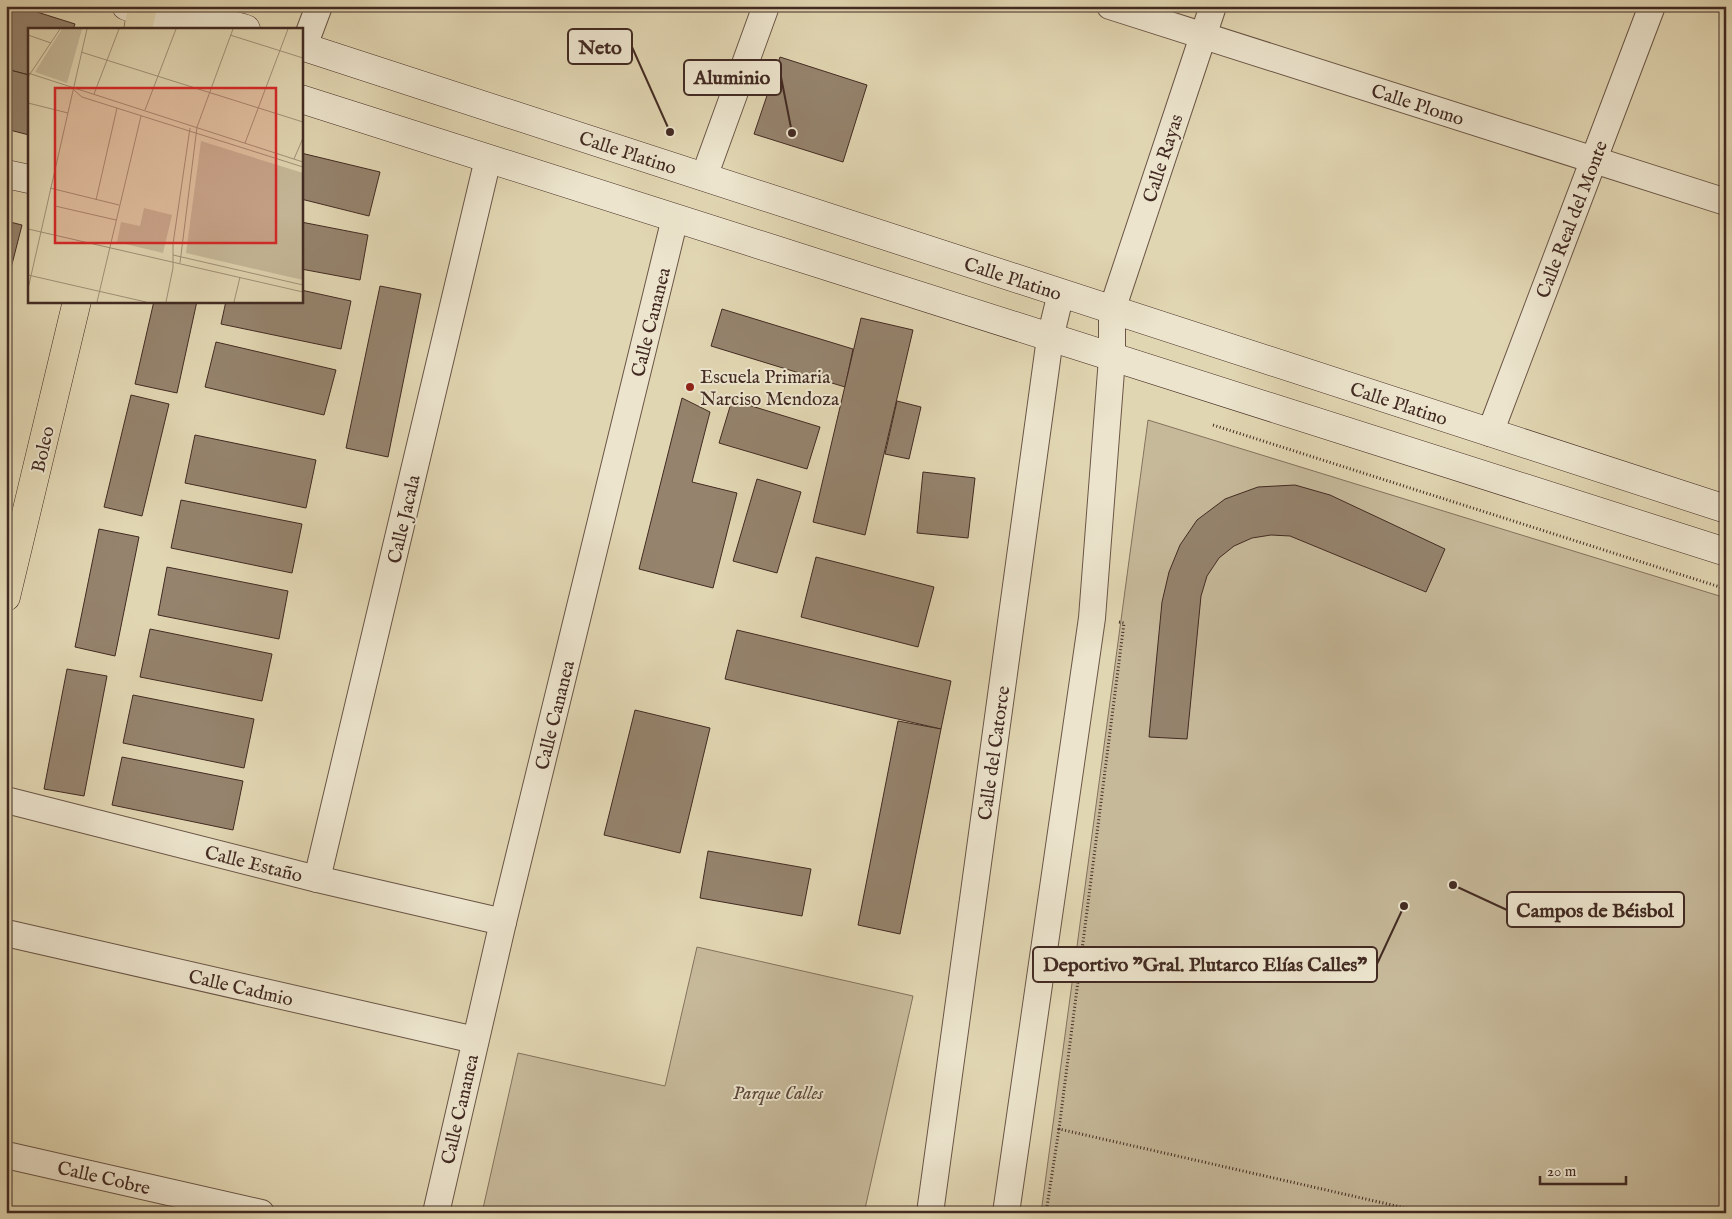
<svg xmlns="http://www.w3.org/2000/svg" width="1732" height="1219" font-family="'IM FELL English',serif">
<style>
.green{fill:#c6b99a;stroke:#84725e}
.building{fill:#95836d;stroke:#422a22}
.lines{fill:none;stroke-linecap:round;stroke-linejoin:round}
.street-casing{stroke:#6a5546;stroke-width:28}
.secondary-casing{stroke:#422a22;stroke-width:29}
.primary-casing{stroke:#422a22;stroke-width:29}
.path{stroke:#422a22;stroke-width:3;stroke-dasharray:1 2.5;stroke-linecap:butt}
.street{stroke:#ece4cd;stroke-width:26}
.secondary{stroke:#ece4cd;stroke-width:28}
.primary{stroke:#e1d6b2;stroke-width:28}
.poi-dot{fill:#8f2418;stroke:#ece4cd;stroke-width:2}
.labels{text-anchor:middle;stroke-width:4;stroke-linejoin:round;paint-order:stroke}
.street-label{font-size:19px;fill:#422a22;stroke:#ece4cd}
.poi-label{font-size:19px;fill:#422a22;stroke:#ece4cd;text-anchor:start}
.park-label{font-size:19px;font-style:italic;fill:#5c473a;stroke:#ece4cd}
.inset-road{fill:none;stroke:#a19178;stroke-width:1}
.view{fill:#d62828;fill-opacity:0.15;stroke:#d62828;stroke-width:2.5}
.inset-edge{fill:none;stroke:#422a22;stroke-width:2.5}
.leader{fill:none;stroke:#422a22;stroke-width:2}
.callout-dot{fill:#422a22;stroke:#ece4cd;stroke-width:2}
.callout{fill:#ece4cd;stroke:#422a22;stroke-width:2}
.callout-label{font-size:20px;text-anchor:middle;font-weight:bold;fill:#422a22}
</style>
<rect width="100%" height="100%" fill="#e1d6b2"/>
<filter id="stains"><feTurbulence type="fractalNoise" baseFrequency=".004" numOctaves="4"/><feColorMatrix values="0 0 0 0 .2 0 0 0 0 .09 0 0 0 0 .02 0 0 0 .5 -.17"/></filter>
<radialGradient id="worn" r=".72"><stop offset=".6" stop-color="#630" stop-opacity="0"/><stop offset="1" stop-color="#630" stop-opacity=".3"/></radialGradient>
<!-- green -->
<g class="green">
<path d="M1148,420L1726,598V1213H1041Z"/>
<path d="M697,947L913,996L864,1213H482L518,1053L665,1086Z"/>
</g>
<!-- building -->
<g class="building">
<path d="M9,6H18L75,24L73,29H29V75L6,69V18Z"/>
<path d="M780,57L867,85L843,162L754,134Z"/>
<path d="M6,69L29,75V135L6,129Z"/>
<path d="M301,153L380,172L369,216L301,199Z"/>
<path d="M6,221L22,225L10,272L6,271Z"/>
<path d="M301,222L368,235L360,280L301,269Z"/>
<path d="M380,286L421,294L388,457L346,448Z"/>
<path d="M301,290L351,301L341,349L221,324L226,301H301Z"/>
<path d="M154,301H197L177,393L135,384Z"/>
<path d="M722,309L853,349L845,387L711,346Z"/>
<path d="M861,318L913,330L865,535L813,522Z"/>
<path d="M216,342L336,370L324,415L205,387Z"/>
<path d="M131,395L169,404L142,516L104,507Z"/>
<path d="M682,398L710,412L692,482L737,493L713,588L639,569Z"/>
<path d="M732,400L820,427L807,469L719,443Z"/>
<path d="M897,401L921,407L909,459L885,454Z"/>
<path d="M195,435L316,460L306,508L185,483Z"/>
<path d="M923,472L975,478L968,538L917,533Z"/>
<path d="M757,479L801,492L777,573L733,561Z"/>
<path d="M1295,485L1330,495L1445,549L1426,592L1290,536L1271,535L1252,538L1234,546L1219,558L1207,576L1201,596L1187,739L1149,737L1162,602L1169,572L1180,545L1197,520L1225,499L1258,487Z"/>
<path d="M181,500L302,524L292,573L171,548Z"/>
<path d="M99,529L139,537L115,656L75,647Z"/>
<path d="M816,557L934,587L918,647L801,617Z"/>
<path d="M167,567L288,591L279,639L158,615Z"/>
<path d="M150,629L272,654L262,701L140,677Z"/>
<path d="M737,630L951,681L941,729L725,679Z"/>
<path d="M67,669L107,676L84,796L44,789Z"/>
<path d="M133,695L254,719L244,768L123,743Z"/>
<path d="M635,710L710,728L680,853L604,835Z"/>
<path d="M898,721L941,729L900,934L858,925Z"/>
<path d="M122,757L243,781L233,830L112,805Z"/>
<path d="M708,851L811,869L802,916L700,898Z"/>
</g>
<g class="lines">
<defs>
<g id="street">
<path d="M1110,6L1726,202"/>
<path d="M304,46L319,6"/>
<path d="M704,177L766,6"/>
<path d="M1490,433L1652,6"/>
<path d="M6,800L317,879L503,922"/>
<path d="M317,879L488,159"/>
<path d="M6,933L475,1040"/>
<path d="M6,1155L261,1213"/>
<path d="M436,1213L503,922L675,218"/>
<path d="M930,1213L1050,338L1061,293"/>
<path d="M1006,1213L1092,618L1112,358V310L1213,6"/>
</g>
<g id="secondary">
<path d="M126,6C164,20 207,17 246,29"/>
<path d="M301,46L1726,509"/>
<path d="M301,99L1726,552"/>
<path d="M6,174L29,179"/>
</g>
<g id="primary">
<path d="M138,29L143,6"/>
<path d="M6,597L77,301"/>
</g>
</defs>
<!-- street casing -->
<use href="#street" class="street-casing"/>
<!-- secondary casing -->
<use href="#secondary" class="secondary-casing"/>
<!-- primary casing -->
<use href="#primary" class="primary-casing"/>
<!-- path -->
<g class="path">
<path d="M1213,425L1726,589"/>
<path d="M1119,622L1124,623L1059,1129L1427,1213"/>
<path d="M1046,1213L1059,1129"/>
</g>
<!-- street -->
<use href="#street" class="street"/>
<!-- secondary -->
<use href="#secondary" class="secondary"/>
<!-- primary -->
<use href="#primary" class="primary"/>
</g>
<!-- markers -->
<circle class="poi-dot" cx="690" cy="387" r="5"/>
<g class="labels">
<!-- street labels -->
<g class="street-label">
<text transform="translate(1418 104) rotate(18)" y="7">Calle Plomo</text>
<text transform="translate(628 152) rotate(18)" y="7">Calle Platino</text>
<text transform="translate(1162 158) rotate(-72)" y="7">Calle Rayas</text>
<text transform="translate(1571 219) rotate(-69)" y="7">Calle Real del Monte</text>
<text transform="translate(1013 278) rotate(18)" y="7">Calle Platino</text>
<text transform="translate(650 322) rotate(-76)" y="7">Calle Cananea</text>
<text transform="translate(1399 403) rotate(18)" y="7">Calle Platino</text>
<text transform="translate(42 449) rotate(-77)" y="7">Boleo</text>
<text transform="translate(403 519) rotate(-77)" y="7">Calle Jacala</text>
<text transform="translate(554 715) rotate(-76)" y="7">Calle Cananea</text>
<text transform="translate(993 753) rotate(-82)" y="7">Calle del Catorce</text>
<text transform="translate(254 863) rotate(14)" y="7">Calle Estaño</text>
<text transform="translate(241 987) rotate(13)" y="7">Calle Cadmio</text>
<text transform="translate(459 1109) rotate(-77)" y="7">Calle Cananea</text>
<text transform="translate(104 1177) rotate(13)" y="7">Calle Cobre</text>
</g>
<!-- poi labels -->
<g class="poi-label">
<text x="700" y="383">Escuela Primaria<tspan x="700" dy="22">Narciso Mendoza</tspan></text>
</g>
<!-- park labels -->
<g class="park-label">
<text x="778" y="1099">Parque Calles</text>
</g>
</g>
<!-- overview -->
<g transform="translate(28 28)">
<rect width="275" height="275" fill="#e1d6b2"/>
<path d="M34,1H54L39,55L7,44ZM173,113L275,145V252L158,225ZM116,180L144,187L135,225L89,214L93,194L112,198Z" fill="#c6b99a"/>
<path class="inset-road" d="M0,7L23,15M202,7L275,30M53,24L275,94M0,45L275,134M0,49L32,1M46,62L54,69L275,139M66,66L91,1M0,75L40,85M117,82L148,1M217,115L260,1M266,131L275,110M22,160L91,177M68,172L89,80M27,178L88,192M0,201L275,264M145,227L275,257M152,235L169,99L205,1M0,247L118,274M0,261L59,1M69,274L113,88M138,274L145,240V216L162,100M206,274L212,249"/>
<path class="view" d="M27,60H248V215H27Z"/>
<rect width="275" height="275" class="inset-edge"/>
</g>
<!-- callouts -->
<path class="leader" d="M670 132L632 47M792 133L781 77M1453 885L1507 910M1404 906L1377 964"/>
<g class="callout-dot">
<circle cx="670" cy="132" r="5"/>
<circle cx="792" cy="133" r="5"/>
<circle cx="1453" cy="885" r="5"/>
<circle cx="1404" cy="906" r="5"/>
</g>
<g class="callout">
<rect x="568" y="29" width="64" height="35" rx="5"/>
<rect x="684" y="60" width="97" height="35" rx="5"/>
<rect x="1507" y="892" width="177" height="35" rx="5"/>
<rect x="1033" y="947" width="344" height="35" rx="5"/>
</g>
<g class="callout-label">
<text x="600" y="54">Neto</text>
<text x="732" y="84">Aluminio</text>
<text x="1595" y="917">Campos de Béisbol</text>
<text x="1205" y="971">Deportivo "Gral. Plutarco Elías Calles"</text>
</g>
<!-- margin -->
<rect width="1732" height="1219" fill="none" stroke="#e1d6b2" stroke-width="25"/>
<rect x="8" y="8" width="1717" height="1204" fill="none" stroke="#422a22" stroke-width="2.5"/>
<rect x="12" y="12" width="1707" height="1194" fill="none" stroke="#422a22"/>
<!-- scale -->
<path d="M1540 1176v8h86v-8" fill="none" stroke="#422a22" stroke-width="2.5"/>
<text x="1547" y="1176" font-size="15" fill="#422a22" stroke="#ece4cd" stroke-width="4" paint-order="stroke">20 m</text>
<rect width="100%" height="100%" filter="url(#stains)"/>
<rect width="100%" height="100%" fill="url(#worn)"/>
</svg>
